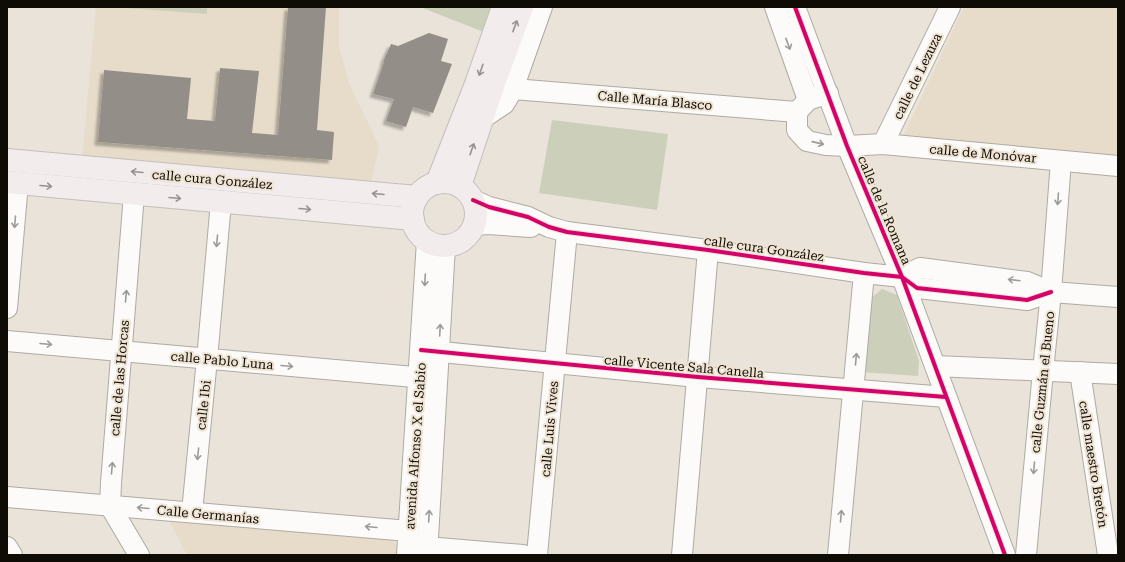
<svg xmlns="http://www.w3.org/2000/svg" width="1125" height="562" font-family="'Roboto Serif',serif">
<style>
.built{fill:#e7dcca}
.green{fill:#ccd0bb}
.building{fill:#938e87;filter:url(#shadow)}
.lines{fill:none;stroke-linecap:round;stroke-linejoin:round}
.minor-casing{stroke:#afaaa3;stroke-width:22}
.major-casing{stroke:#c2bfbb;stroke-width:24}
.minor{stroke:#fcfbf9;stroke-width:20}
.major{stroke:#f2ecec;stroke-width:22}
.cycleway-casing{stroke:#efe4d3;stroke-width:6}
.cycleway{stroke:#d6006c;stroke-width:4}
.oneway{stroke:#979290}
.oneway2{stroke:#9d9b98}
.labels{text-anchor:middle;stroke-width:4;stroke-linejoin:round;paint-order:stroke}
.street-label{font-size:13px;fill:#0f0c06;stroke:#efe4d3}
</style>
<defs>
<filter id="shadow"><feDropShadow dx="-3.5" dy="3.5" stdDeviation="1" flood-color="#0004"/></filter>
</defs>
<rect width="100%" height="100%" fill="#e9e3d9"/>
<!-- built -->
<g class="built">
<path d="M96,7H339V47L349,83L379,146L371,184L82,159Z"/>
<path d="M964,7H1118V158L902,139Z"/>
<path d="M169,520L391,538L398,547L397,555H187Z"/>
</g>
<!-- green -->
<g class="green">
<path d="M112,7H207V14Z"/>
<path d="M420,7H493L484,32Z"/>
<path d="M552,120L668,134L657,210L539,193Z"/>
<path d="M882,289L897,295L919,361L918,376L861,372L871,298Z"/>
</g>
<!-- building -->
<g class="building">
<path d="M288,7H326L317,130L334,132L332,160L98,142L104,70L191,78L187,119L215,121L220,68L259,71L252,133L278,135Z"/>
<path d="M429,33L448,39L441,61L452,64L433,113L413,107L406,127L386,121L394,99L373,94L384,62H383L391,44L398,46Z"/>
</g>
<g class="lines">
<defs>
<g id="minor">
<path d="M775,7L808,100"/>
<path d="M795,7L847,146L902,277L1005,555"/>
<path d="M513,89L797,112"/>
<path d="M828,93L808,100L797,112V130L807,141L826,145L847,146L883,144L1118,166"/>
<path d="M483,118L504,104L513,89L542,7"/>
<path d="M883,144L950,7"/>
<path d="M134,194L111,483L110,506L139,555"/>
<path d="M473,200L489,207L528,217L549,227L567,232L708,250L864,273L902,277L917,288L1027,300L1051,292"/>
<path d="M474,225L488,224L531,227"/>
<path d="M902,277L920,268L1027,282L1051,292L1118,297"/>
<path d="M7,308L18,183"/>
<path d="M7,341L437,379"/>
<path d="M421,350L698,377L946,397"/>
<path d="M935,366L1118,374"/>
<path d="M1080,372L1108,555"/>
<path d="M7,497L409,531"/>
<path d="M192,512L207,359L221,202"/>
<path d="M415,546L523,555"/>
<path d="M7,547L12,555"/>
<path d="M407,555L427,241"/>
<path d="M427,555L445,246"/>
<path d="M537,555L567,232"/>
<path d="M682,555L708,250"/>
<path d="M838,555L864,273"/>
<path d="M1026,555L1043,371L1051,292L1061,161"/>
</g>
<g id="major">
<path d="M7,160L417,197"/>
<path d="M7,182L413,219"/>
<circle cx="444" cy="214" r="32"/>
<path d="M437,183L476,84L503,7"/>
<path d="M460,186L492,89L522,7"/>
</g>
</defs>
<!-- minor casing -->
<use href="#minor" class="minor-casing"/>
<!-- major casing -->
<use href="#major" class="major-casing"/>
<!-- minor -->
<use href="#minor" class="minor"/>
<!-- major -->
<use href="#major" class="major"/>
<defs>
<g id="cycleway">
<path d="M795,7L847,146L902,277L1005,555"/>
<path d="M473,200L489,207L528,217L549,227L567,232L708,250L864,273L902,277L917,288L1027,300L1051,292"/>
<path d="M421,350L698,377L946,397"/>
</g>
</defs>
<!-- cycleway casing -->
<use href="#cycleway" class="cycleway-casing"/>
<!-- cycleway -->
<use href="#cycleway" class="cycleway"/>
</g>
<!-- one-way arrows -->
<defs><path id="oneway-shaft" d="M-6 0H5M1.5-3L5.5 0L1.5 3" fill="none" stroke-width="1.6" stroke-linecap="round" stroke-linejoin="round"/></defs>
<g class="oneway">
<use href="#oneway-shaft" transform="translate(515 26) rotate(-70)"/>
<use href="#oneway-shaft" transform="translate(481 70) rotate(109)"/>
<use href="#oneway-shaft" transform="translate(472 149) rotate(-71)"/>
<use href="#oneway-shaft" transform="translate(137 172) rotate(-175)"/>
<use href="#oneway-shaft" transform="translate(46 186) rotate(5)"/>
<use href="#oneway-shaft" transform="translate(378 194) rotate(-175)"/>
<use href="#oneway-shaft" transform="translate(175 198) rotate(5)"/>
<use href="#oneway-shaft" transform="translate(305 209) rotate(5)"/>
</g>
<g class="oneway2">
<use href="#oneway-shaft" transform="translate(788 44) rotate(70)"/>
<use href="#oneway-shaft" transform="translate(818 143) rotate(13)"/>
<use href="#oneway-shaft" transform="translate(1058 199) rotate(94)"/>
<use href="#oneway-shaft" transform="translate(15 222) rotate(95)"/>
<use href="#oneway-shaft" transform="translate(217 241) rotate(95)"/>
<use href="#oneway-shaft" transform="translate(425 280) rotate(93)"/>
<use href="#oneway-shaft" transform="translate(1014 280) rotate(-173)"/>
<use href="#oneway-shaft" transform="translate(126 296) rotate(-85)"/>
<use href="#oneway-shaft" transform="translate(440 330) rotate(-87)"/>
<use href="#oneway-shaft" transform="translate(46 344) rotate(5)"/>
<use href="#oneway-shaft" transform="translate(856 359) rotate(-85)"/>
<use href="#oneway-shaft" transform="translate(287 366) rotate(5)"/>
<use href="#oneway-shaft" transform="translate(198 454) rotate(96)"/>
<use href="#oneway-shaft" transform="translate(112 468) rotate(-85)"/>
<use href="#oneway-shaft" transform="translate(1034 468) rotate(95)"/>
<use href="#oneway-shaft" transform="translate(143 508) rotate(-175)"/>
<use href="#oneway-shaft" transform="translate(429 516) rotate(-87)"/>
<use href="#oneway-shaft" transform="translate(841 516) rotate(-85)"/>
<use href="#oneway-shaft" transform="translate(371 527) rotate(-175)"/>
</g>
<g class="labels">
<!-- street labels -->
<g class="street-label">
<text transform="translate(917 76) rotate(-64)" y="5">calle de Lezuza</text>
<text transform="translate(655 100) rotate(5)" y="5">Calle María Blasco</text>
<text transform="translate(983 153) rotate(5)" y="5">calle de Monóvar</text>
<text transform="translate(212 179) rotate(5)" y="5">calle cura González</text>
<text transform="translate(885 210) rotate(67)" y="5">calle de la Romana</text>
<text transform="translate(764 248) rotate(8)" y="5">calle cura González</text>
<text transform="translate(222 360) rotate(5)" y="5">calle Pablo Luna</text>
<text transform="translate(684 366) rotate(5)" y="5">calle Vicente Sala Canella</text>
<text transform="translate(119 378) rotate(-85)" y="5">calle de las Horcas</text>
<text transform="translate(1042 382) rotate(-84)" y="5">calle Guzmán el Bueno</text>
<text transform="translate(203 405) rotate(-84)" y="5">calle Ibi</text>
<text transform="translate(549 429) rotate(-85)" y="5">calle Luis Vives</text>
<text transform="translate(415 446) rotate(-86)" y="5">avenida Alfonso X el Sabio</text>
<text transform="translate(1094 464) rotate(81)" y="5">calle maestro Bretón</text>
<text transform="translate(208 514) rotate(5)" y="5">Calle Germanías</text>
</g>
</g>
<!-- border -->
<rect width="1125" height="562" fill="none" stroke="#0f0c06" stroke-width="16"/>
</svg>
